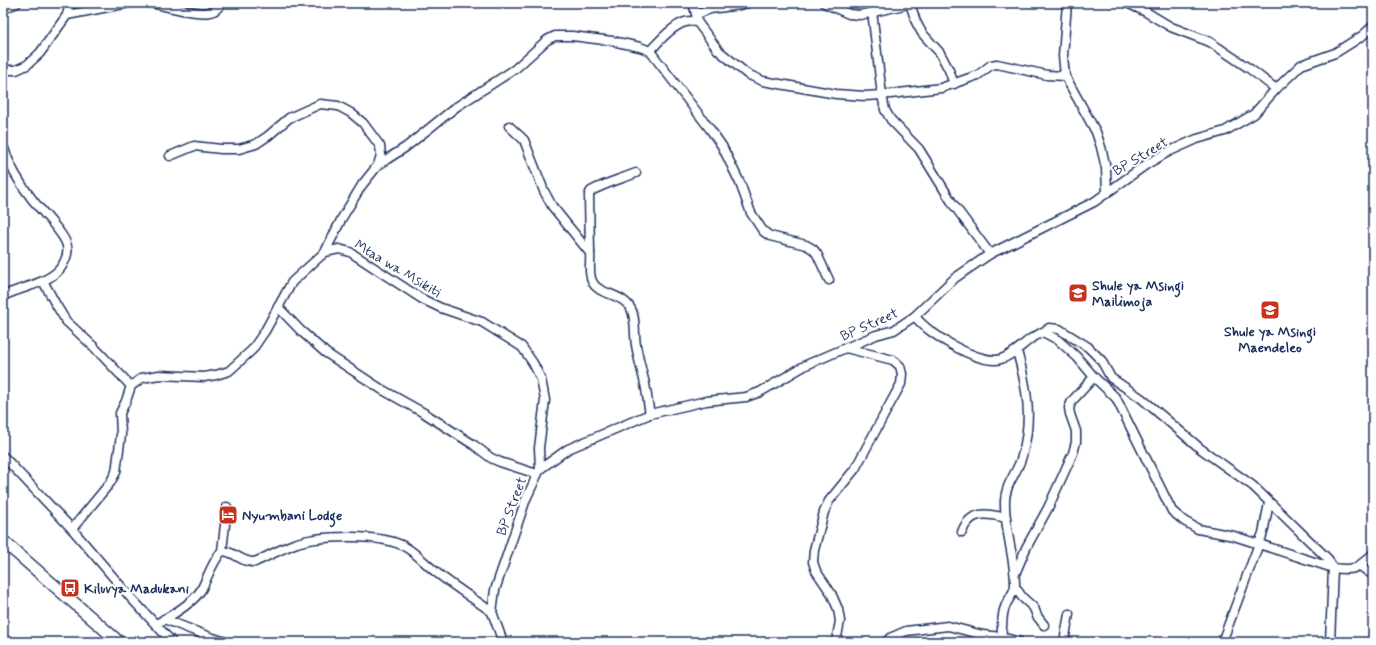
<svg xmlns="http://www.w3.org/2000/svg" width="1376" height="645" font-family="Mynerve,sans-serif">
<style>
.lines{fill:none;stroke-linecap:round;stroke-linejoin:round}
.minor-casing{stroke:#1b2f5e;stroke-width:11}
.highway-casing{stroke:#1b2f5e;stroke-width:14}
.minor{stroke:#fff;stroke-width:8}
.highway{stroke:#fff;stroke-width:11}
.labels{text-anchor:middle;stroke-width:4;stroke-linejoin:round;paint-order:stroke}
.street-label{font-size:14px;fill:#1b2f5e;stroke:#fff}
.poi-label{font-size:14px;font-weight:bold;fill:#1b2f5e;stroke:#fff;text-anchor:start}
</style>
<rect width="100%" height="100%" fill="#fff"/>
<filter id="ink" filterUnits="userSpaceOnUse"><feTurbulence type="fractalNoise" baseFrequency=".025" numOctaves="2"/><feDisplacementMap in="SourceGraphic" scale="8" xChannelSelector="R" yChannelSelector="G"/><feConvolveMatrix kernelMatrix="1 2 1 2 8 2 1 2 1" color-interpolation-filters="sRGB"/></filter>
<g filter="url(#ink)">
<g class="lines">
<defs>
<g id="minor">
<path d="M151,3C166,6 195,15 210,12C215,12 219,7 222,3"/>
<path d="M693,3L697,18"/>
<path d="M824,3L849,14L860,15L913,3"/>
<path d="M910,3L916,22L922,33L940,53L949,70L954,84"/>
<path d="M1067,3L1063,56L1065,76L1096,132L1101,147L1106,168L1107,192"/>
<path d="M1127,3L1146,12L1171,27L1210,42L1250,69L1276,89"/>
<path d="M3,9L17,3"/>
<path d="M872,11L882,95L885,110L891,120L919,149L953,204L990,254"/>
<path d="M697,14L710,9L740,5L747,3"/>
<path d="M67,15L129,3"/>
<path d="M650,51C660,40 682,14 698,23L718,50L747,74L763,81L836,94L865,96L882,95L941,88L978,75L991,65L997,64L1047,75L1065,76"/>
<path d="M3,70H16L27,65L40,53L67,15L70,3"/>
<path d="M509,126L524,140L544,191L552,206L590,253C591,263 588,272 592,281C598,296 624,292 632,311C636,321 634,334 636,345C638,358 642,371 645,384C647,394 648,404 650,414"/>
<path d="M3,146C9,165 20,184 32,199C40,210 65,234 67,246C69,254 64,265 58,271C43,285 21,287 3,296"/>
<path d="M170,156L194,146L221,149H239L256,144L268,136L289,118L320,104L338,106L351,113L363,123L380,146L381,155L378,165"/>
<path d="M325,252L342,218L362,185L378,165L406,147L456,107L515,69L547,40L555,36H572L612,41L640,47L650,51L710,129L722,146L740,183L751,213L763,231L770,236L806,245L813,249L817,254L829,280"/>
<path d="M590,253L589,195L591,191C606,183 621,179 636,173"/>
<path d="M43,281L55,303L66,321L93,346L131,386"/>
<path d="M278,307L301,331L326,353L381,389L424,413L474,445L491,458L500,462L537,474"/>
<path d="M915,316C926,333 981,366 1001,359C1013,355 1020,347 1029,340C1033,337 1038,335 1043,332L1058,340L1077,357L1094,377L1116,398L1172,511L1184,521L1198,529L1234,536L1333,568C1355,571 1356,569 1373,554"/>
<path d="M1043,332L1049,328L1059,329L1088,347L1101,360L1111,378L1141,398L1201,449L1253,486L1328,559L1333,568L1330,642"/>
<path d="M3,456L72,529L131,598L172,642"/>
<path d="M72,529L110,483L116,472L121,435L120,413L126,401L131,386L142,378L159,375L204,377L216,375L229,371L252,350L265,331L292,282L325,252L339,249L350,252L422,299L441,308L482,322L522,347L533,363L541,379L545,400L539,448L540,469"/>
<path d="M962,532C970,510 987,513 1006,518"/>
<path d="M222,551L227,507"/>
<path d="M1360,566L1373,575"/>
<path d="M1015,574L1026,548L1048,508L1073,453L1076,442V431L1070,414L1069,408L1072,401L1094,377"/>
<path d="M1016,588L1022,597L1034,608L1037,616L1044,625"/>
<path d="M164,619L210,637L226,642"/>
<path d="M156,624C169,617 193,603 201,590C208,577 212,562 222,551C235,551 241,563 255,562C268,556 281,549 294,544C319,535 384,533 407,548C418,555 427,565 437,573C455,587 474,599 492,612"/>
<path d="M1001,637C1003,627 1001,616 1005,607C1007,600 1015,593 1015,585C1015,557 1004,529 1005,501C1005,484 1018,472 1022,456C1033,419 1027,387 1017,351"/>
<path d="M503,642L492,612L495,590L526,499L540,469L568,449L650,414L706,401L746,397L760,392L806,365L876,335L894,330L915,316L939,293L955,278L990,254L1094,202L1147,164L1170,151L1197,139L1225,131L1254,114L1276,89L1301,65L1335,53L1362,36L1373,26"/>
<path d="M836,642L840,621L838,609L831,593L816,571L813,562L814,550L824,512L829,501L855,469L890,404L901,384L902,374L900,366L893,360L846,348"/>
<path d="M886,642L890,638L906,631L948,626L983,635L1001,637L1020,642"/>
<path d="M1064,642L1069,614"/>
<path d="M1222,642L1263,533L1269,503"/>
</g>
<path id="highway" d="M3,541L119,642"/>
</defs>
<!-- minor casing -->
<use href="#minor" class="minor-casing"/>
<!-- highway casing -->
<use href="#highway" class="highway-casing"/>
<!-- minor -->
<use href="#minor" class="minor"/>
<!-- highway -->
<use href="#highway" class="highway"/>
</g>
</g>
<!-- icons -->
<defs>
<symbol id="school-square" viewBox="-11 -11 22 22"><rect x="-9" y="-9" width="18" height="18" rx="4" fill="#c8321e" stroke="#fff"/><path d="M0-5L7-2L0 1L-7-2ZM-4 1L0 2.5L4 1V4Q0 6-4 4Z" fill="#fff"/></symbol>
<symbol id="hotel-square" viewBox="-11 -11 22 22"><rect x="-9" y="-9" width="18" height="18" rx="4" fill="#c8321e" stroke="#fff"/><path d="M-6-4.5h1.5V1H6V5H4.5V3h-9V5H-6ZM-4 0a1.8 1.8 0 1 1 3.6 0ZM.5 0V-2.5h3Q6-2.5 6 0Z" fill="#fff"/></symbol>
<symbol id="bus-square" viewBox="-11 -11 22 22"><rect x="-9" y="-9" width="18" height="18" rx="4" fill="#c8321e" stroke="#fff"/><path d="M-5-6H5V4H4V6H2V4H-2V6H-4V4H-5ZM-3.5-4V0h7V-4ZM-3.5 1.2v1.5H-2V1.2ZM2 1.2v1.5H3.5V1.2Z" fill="#fff"/></symbol>
</defs>
<g fill-rule="evenodd">
<use href="#school-square" x="1067" y="282" width="22" height="22"/>
<use href="#school-square" x="1259" y="299" width="22" height="22"/>
<use href="#hotel-square" x="217" y="504" width="22" height="22"/>
<use href="#bus-square" x="59" y="577" width="22" height="22"/>
</g>
<g class="labels">
<!-- street labels -->
<g class="street-label">
<text transform="translate(1140 156) rotate(-31)" y="5">BP Street</text>
<text transform="translate(398 268) rotate(31)" y="5">Mtaa wa Msikiti</text>
<text transform="translate(869 324) rotate(-24)" y="5">BP Street</text>
<text transform="translate(511 506) rotate(-69)" y="5">BP Street</text>
</g>
<!-- poi labels -->
<g class="poi-label">
<text x="1092" y="290">Shule ya Msingi<tspan x="1092" dy="16">Mailimoja</tspan></text>
<text x="1270" y="336" text-anchor="middle">Shule ya Msingi<tspan x="1270" dy="16">Maendeleo</tspan></text>
<text x="242" y="520">Nyumbani Lodge</text>
<text x="84" y="593">Kiluvya Madukani</text>
</g>
</g>
<!-- margin -->
<rect width="1376" height="645" fill="none" stroke="#fff" stroke-width="16"/>
<rect x="8" y="8" width="1360" height="629" fill="none" stroke="#1b2f5e" stroke-width="1.5" filter="url(#ink)"/>
</svg>
